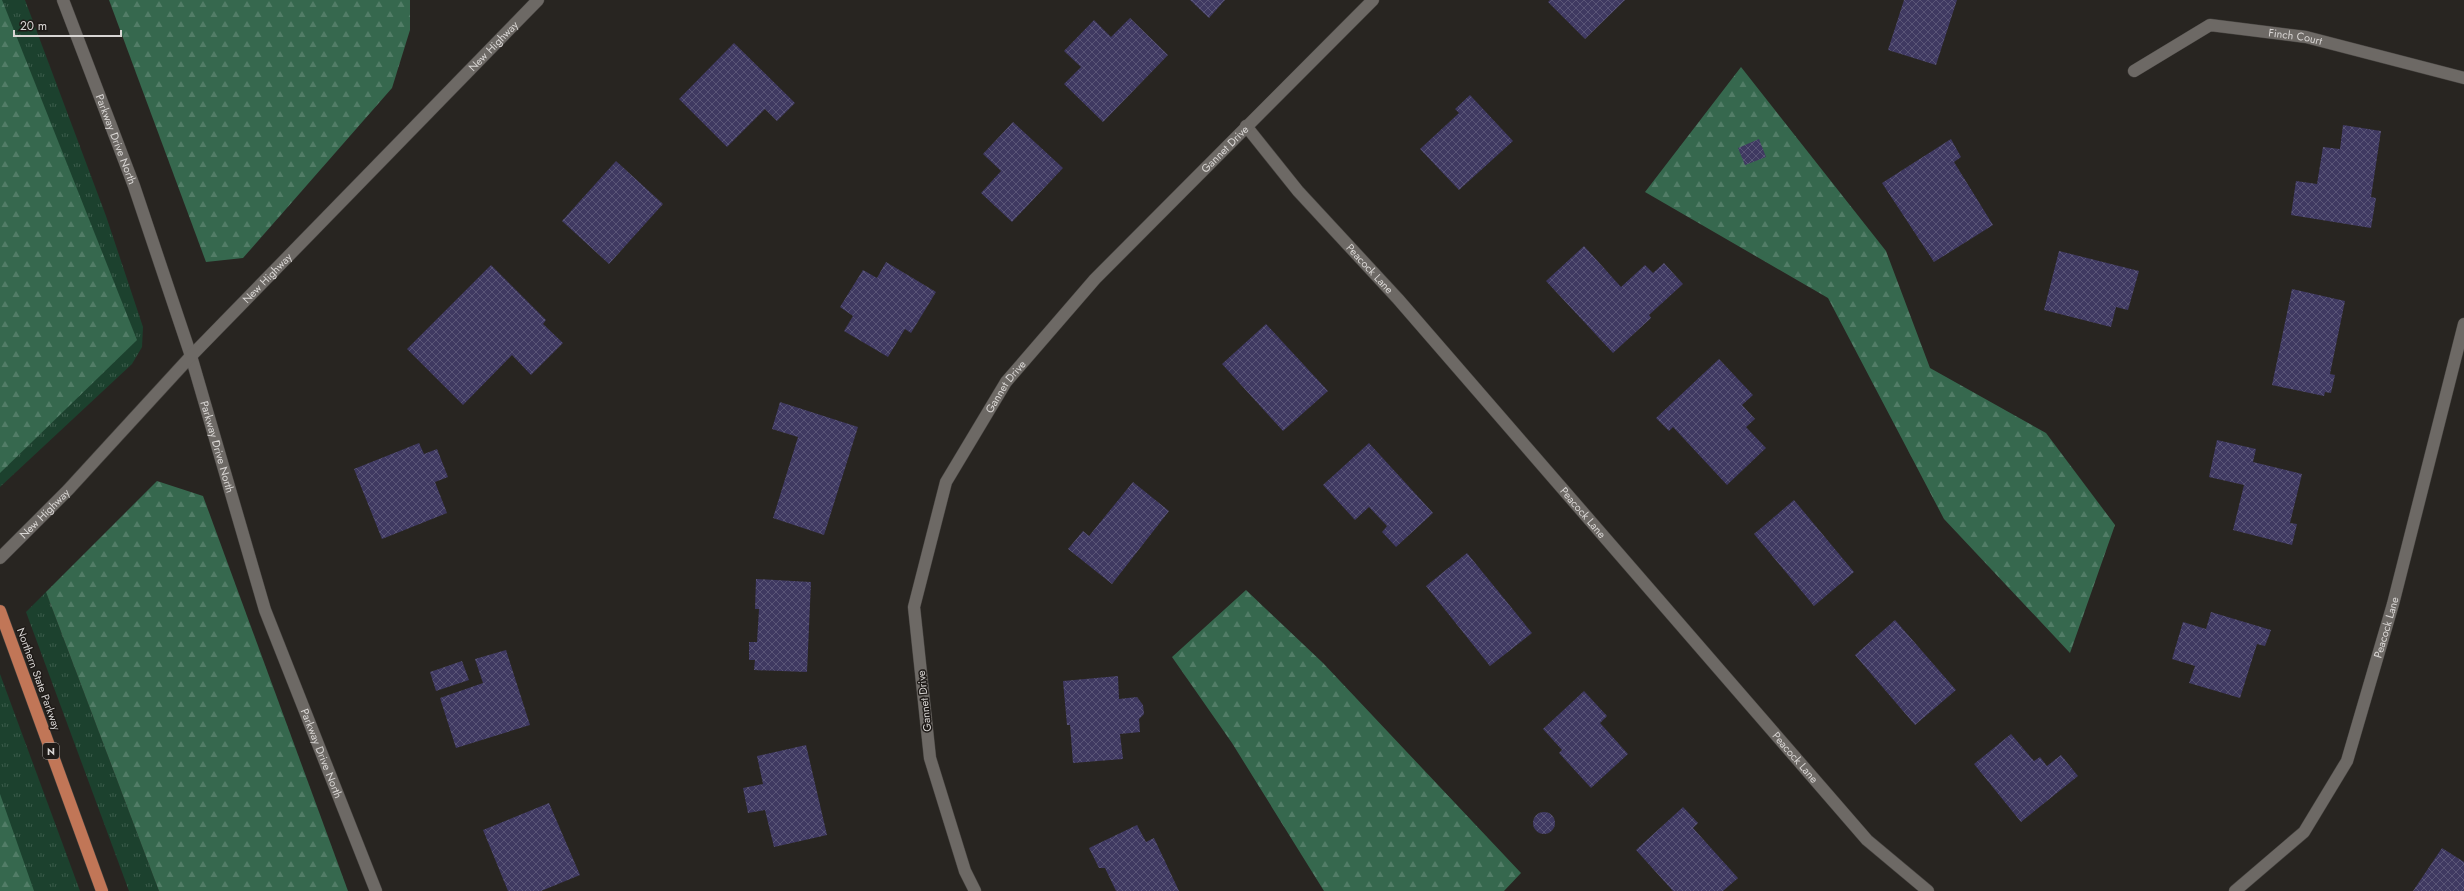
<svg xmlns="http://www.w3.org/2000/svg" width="2464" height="891" font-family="Jost,sans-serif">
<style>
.grass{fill:url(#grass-tufts)}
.forest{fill:url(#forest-firs)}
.building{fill:url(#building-cross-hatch)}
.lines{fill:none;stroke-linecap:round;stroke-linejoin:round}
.minor-casing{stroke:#45423f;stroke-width:13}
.highway-casing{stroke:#45423f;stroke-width:13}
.minor{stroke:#6d6965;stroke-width:12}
.highway{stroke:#c17657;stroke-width:12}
.labels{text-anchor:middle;stroke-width:3;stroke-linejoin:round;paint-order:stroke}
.shield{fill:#1f1b18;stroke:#a19e9c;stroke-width:1}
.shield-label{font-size:10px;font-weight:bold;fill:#d9d6d4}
.street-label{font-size:11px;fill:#d9d6d4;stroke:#1f1b18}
</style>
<defs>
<pattern id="grass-tufts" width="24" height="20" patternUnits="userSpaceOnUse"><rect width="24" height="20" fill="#1c412e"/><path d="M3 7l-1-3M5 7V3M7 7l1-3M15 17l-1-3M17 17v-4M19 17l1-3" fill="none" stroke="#3c5c4b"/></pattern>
<pattern id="forest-firs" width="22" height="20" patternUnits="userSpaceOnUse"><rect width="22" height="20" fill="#36684e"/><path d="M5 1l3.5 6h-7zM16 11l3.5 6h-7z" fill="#527d67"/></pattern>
<pattern id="building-cross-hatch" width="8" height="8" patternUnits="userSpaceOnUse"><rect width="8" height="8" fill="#3f3961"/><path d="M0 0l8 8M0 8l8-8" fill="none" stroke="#5a5577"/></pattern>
</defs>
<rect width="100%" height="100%" fill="#282521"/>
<!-- grass -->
<g class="grass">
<path d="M0,0H25L106,216L143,327L142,347L132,364L0,487Z"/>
<path d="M46,592L159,891H129L26,612Z"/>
<path d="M0,674L80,891H0Z"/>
</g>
<!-- forest -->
<g class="forest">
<path d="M0,0H2L137,340L0,473Z"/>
<path d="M109,0H410V30L392,88L243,258L206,262Z"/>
<path d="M1741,67L1886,251L1930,368L2046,433L2115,525L2070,653L1944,519L1828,298L1645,192Z"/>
<path d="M157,481L203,496L348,891H159L46,592Z"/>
<path d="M1246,590L1323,663L1521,873L1504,891H1324L1232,743L1172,657Z"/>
<path d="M0,794L34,891H0Z"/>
</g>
<!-- building -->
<g class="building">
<path d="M1190,0H1225L1209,18Z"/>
<path d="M1550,0H1625L1585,39L1548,2Z"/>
<path d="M1904,0H1957L1936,65L1888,50Z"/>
<path d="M1130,18L1168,55L1103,122L1064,84L1081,67L1064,51L1094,20L1111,37Z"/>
<path d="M734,43L795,103L777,121L765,109L727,147L679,99Z"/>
<path d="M1470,95L1513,141L1459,190L1420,149L1459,113L1455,109Z"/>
<path d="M1013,122L1063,168L1012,222L981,193L1001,171L983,154Z"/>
<path d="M2343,125L2381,131L2371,197L2376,198L2371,228L2291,215L2296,181L2317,184L2323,147L2340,149Z"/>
<path d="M1759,139L1766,157L1745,165L1738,148Z"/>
<path d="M1951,139L1961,157L1954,162L1993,225L1934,262L1882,183Z"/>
<path d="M616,161L663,204L609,264L562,221Z"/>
<path d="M1584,246L1621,287L1645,265L1653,273L1664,263L1683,284L1649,315L1651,318L1613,353L1546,281Z"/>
<path d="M2059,251L2139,271L2128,310L2116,307L2111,327L2044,310Z"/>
<path d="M886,262L936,292L911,333L905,329L888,357L844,331L853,316L840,307L863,270L877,278Z"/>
<path d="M491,265L546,320L543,324L563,343L531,375L512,355L463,405L407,349Z"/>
<path d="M2292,289L2345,301L2330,374L2335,375L2331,393L2325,392L2324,396L2272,385Z"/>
<path d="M1266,324L1328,391L1283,431L1222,364Z"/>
<path d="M1719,359L1753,395L1742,405L1755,419L1746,427L1766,448L1727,485L1673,427L1669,431L1656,418Z"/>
<path d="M780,402L858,427L824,535L773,518L798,437L772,429Z"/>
<path d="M2217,440L2256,449L2253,462L2302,474L2290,523L2297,524L2292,545L2233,530L2244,485L2209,477Z"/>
<path d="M419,443L424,454L437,449L448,477L435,482L447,513L382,539L354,469Z"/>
<path d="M1369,443L1433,513L1396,547L1382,532L1387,526L1369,507L1355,520L1323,485Z"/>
<path d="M1133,482L1169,511L1112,584L1068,549L1083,531L1089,536Z"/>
<path d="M1794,500L1854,572L1814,606L1754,534Z"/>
<path d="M1467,553L1532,633L1490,666L1426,586Z"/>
<path d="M756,579L811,582L807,672L754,670L755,660H749V642H757L759,609H755Z"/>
<path d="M2211,612L2271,630L2265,646L2257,644L2240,698L2189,683L2195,666L2172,659L2183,622L2206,629Z"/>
<path d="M1895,620L1956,690L1915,725L1855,655Z"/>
<path d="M506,650L530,725L456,748L440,698L483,683L475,659Z"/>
<path d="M462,661L469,680L436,691L430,672Z"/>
<path d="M1118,676L1119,699L1137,697L1143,705L1144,714L1139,719L1140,732L1120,734L1123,759L1073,763L1070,725H1067L1063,681Z"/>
<path d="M1584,691L1607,716L1600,723L1628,754L1591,788L1559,753L1562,750L1543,729Z"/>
<path d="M2011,734L2034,761L2040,757L2047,766L2061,755L2078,776L2021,822L1974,764Z"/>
<path d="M806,745L827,835L774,847L765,810L748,813L743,788L763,784L757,756Z"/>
<path d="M549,803L580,875L541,891H508L483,830Z"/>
<path d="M1683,807L1698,823L1693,828L1738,878L1723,891H1673L1636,850Z"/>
<circle cx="1544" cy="823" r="11"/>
<path d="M1137,825L1146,842L1154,838L1179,891H1116L1105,868H1099L1089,848Z"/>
<path d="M2442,848L2464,862V891H2413Z"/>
</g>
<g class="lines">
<defs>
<g id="minor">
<path id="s1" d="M63,0L134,186L191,356L265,610L376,891"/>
<path id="s2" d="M2134,71L2210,25L2306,37L2464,78"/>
<path id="s3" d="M1246,126L1298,191L1398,299L1867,840L1928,891"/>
<path id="s4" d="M0,558L68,490L191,356L538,0"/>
<path id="s5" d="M975,891L965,871L930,758L914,607L946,482L1006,382L1095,279L1373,0"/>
<path id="s6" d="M2235,891L2304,832L2347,761L2393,604L2464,324"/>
</g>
<path id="highway" d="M0,611L102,891"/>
</defs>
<!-- minor casing -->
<use href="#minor" class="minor-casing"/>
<!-- highway casing -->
<use href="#highway" class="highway-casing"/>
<!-- minor -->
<use href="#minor" class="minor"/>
<!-- highway -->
<use href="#highway" class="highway"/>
</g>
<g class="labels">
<!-- shield labels -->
<rect class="shield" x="43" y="743" width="16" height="16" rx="3"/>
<g class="shield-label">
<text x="51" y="755">N</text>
</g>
<!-- street labels -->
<g class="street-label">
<text dy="4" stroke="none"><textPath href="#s2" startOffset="175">Finch Court</textPath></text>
<text dy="4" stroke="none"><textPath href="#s4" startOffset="711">New Highway</textPath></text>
<text dy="4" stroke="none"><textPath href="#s1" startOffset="149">Parkway Drive North</textPath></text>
<text dy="4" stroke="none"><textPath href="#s5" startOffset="858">Gannet Drive</textPath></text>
<text dy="4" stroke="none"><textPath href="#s3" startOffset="189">Peacock Lane</textPath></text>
<text dy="4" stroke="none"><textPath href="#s4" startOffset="387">New Highway</textPath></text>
<text dy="4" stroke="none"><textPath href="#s5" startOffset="534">Gannet Drive</textPath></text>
<text dy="4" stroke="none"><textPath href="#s1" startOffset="473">Parkway Drive North</textPath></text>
<text dy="4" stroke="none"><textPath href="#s4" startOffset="63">New Highway</textPath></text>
<text dy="4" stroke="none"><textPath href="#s3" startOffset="513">Peacock Lane</textPath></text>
<text dy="4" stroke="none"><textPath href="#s6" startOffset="313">Peacock Lane</textPath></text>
<text transform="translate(39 679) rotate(70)" y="4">Northern State Parkway</text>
<text transform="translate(924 701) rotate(-96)" y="4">Gannet Drive</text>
<text dy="4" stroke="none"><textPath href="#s1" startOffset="797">Parkway Drive North</textPath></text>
<text dy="4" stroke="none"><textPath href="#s3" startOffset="837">Peacock Lane</textPath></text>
</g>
</g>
<!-- scale -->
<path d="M14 30v6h107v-6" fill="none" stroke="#d9d6d4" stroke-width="2"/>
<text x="20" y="30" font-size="12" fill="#d9d6d4" stroke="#1f1b18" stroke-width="3" paint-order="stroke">20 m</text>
</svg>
